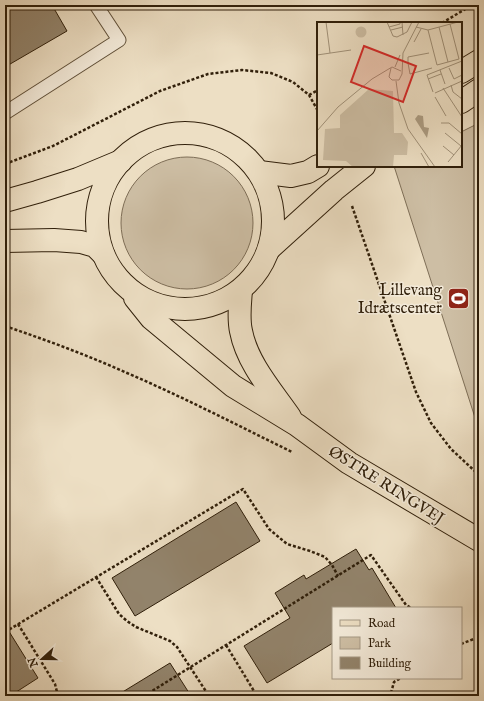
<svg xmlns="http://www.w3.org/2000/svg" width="484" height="701" font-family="'IM FELL English',serif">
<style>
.green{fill:#cdbea4;stroke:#7e6e57}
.building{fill:#92836b;stroke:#301f0a}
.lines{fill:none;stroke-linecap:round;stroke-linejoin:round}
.lane-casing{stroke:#5f4f38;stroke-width:15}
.primary-casing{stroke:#301f0a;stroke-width:24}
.highway-casing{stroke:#301f0a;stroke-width:24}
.path{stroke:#301f0a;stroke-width:2.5;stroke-dasharray:3 2;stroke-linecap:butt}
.lane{stroke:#f3ead9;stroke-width:13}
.primary{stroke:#eddfc4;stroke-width:22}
.highway{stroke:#eddfc4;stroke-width:22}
.labels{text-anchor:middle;stroke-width:3;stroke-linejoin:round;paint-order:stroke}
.poi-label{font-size:16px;fill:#301f0a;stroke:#f3ead9;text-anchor:end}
.street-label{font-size:16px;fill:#301f0a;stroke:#f3ead9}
.inset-road{fill:none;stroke:#a1927a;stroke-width:1}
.view{fill:#d62828;fill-opacity:0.15;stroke:#d62828;stroke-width:2}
.inset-edge{fill:none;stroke:#301f0a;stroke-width:2}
</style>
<rect width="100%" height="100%" fill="#eddfc4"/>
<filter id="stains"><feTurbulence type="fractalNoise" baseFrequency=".005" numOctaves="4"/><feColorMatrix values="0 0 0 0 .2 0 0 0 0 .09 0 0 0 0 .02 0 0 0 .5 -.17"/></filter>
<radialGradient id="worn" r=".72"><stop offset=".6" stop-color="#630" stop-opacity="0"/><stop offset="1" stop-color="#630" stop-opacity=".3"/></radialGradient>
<!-- green -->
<g class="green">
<path d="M479,123V430L394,166H461V132Z"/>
<circle cx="187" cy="223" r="66"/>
</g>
<!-- building -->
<g class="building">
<path d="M5,5H52L67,31L5,67Z"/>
<path d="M236,502L260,541L135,616L112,578Z"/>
<path d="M356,549L369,570L372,568L396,608H333V643L267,683L244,646L290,618L275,593L304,575L306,579Z"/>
<path d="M5,625L38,678L10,696H5Z"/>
<path d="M170,663L191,696H116Z"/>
</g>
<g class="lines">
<defs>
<path id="lane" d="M5,113L119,40L96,5"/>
<g id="primary">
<circle cx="185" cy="221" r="88"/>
<path d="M5,201L37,192L78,179L121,161"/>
<path d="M5,241L54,240L81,242L95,246L103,254"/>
<path d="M241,290C240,304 238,318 241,331C247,363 272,391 290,417"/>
<path d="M135,298L151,318L233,386L297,425L349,463L479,540"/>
</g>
<g id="highway">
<path d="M461,72L479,61"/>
<path d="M461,102L479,90"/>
<path d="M259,172L291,176L308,172L318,166"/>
<path d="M269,249L334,190L364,166"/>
</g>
</defs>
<!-- lane casing -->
<use href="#lane" class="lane-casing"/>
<!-- primary casing -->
<use href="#primary" class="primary-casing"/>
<!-- highway casing -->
<use href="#highway" class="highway-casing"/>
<!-- path -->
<g class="path">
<path d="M442,23L472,5"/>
<path d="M309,95L318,90"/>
<path d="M5,164L53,146L160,91L208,74L242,70L271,73L293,82L309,95L318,111"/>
<path d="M352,206L416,392L431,423L451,449L479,475"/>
<path d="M5,326C46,340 87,355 127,373C183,397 237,425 292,452"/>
<path d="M96,577L119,614L127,621L136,627L170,641L177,647L209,696"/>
<path d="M18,624L55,684L58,696"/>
<path d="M5,632L243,489L269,529L287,544L310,551L325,557L332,565L338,576"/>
<path d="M461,644L479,637"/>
<path d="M226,645L257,696"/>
<path d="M144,696L371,555L406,605L411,608"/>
<path d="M249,696L255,692"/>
<path d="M387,696L391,693L394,682L401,678"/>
</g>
<!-- lane -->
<use href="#lane" class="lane"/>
<!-- primary -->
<use href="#primary" class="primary"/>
<!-- highway -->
<use href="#highway" class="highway"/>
</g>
<!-- icons -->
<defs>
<symbol id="stadium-square" viewBox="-11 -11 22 22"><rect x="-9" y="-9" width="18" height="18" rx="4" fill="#8f2418" stroke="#f3ead9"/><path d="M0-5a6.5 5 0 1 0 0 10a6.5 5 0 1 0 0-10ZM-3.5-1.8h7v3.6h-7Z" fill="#fff"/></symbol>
</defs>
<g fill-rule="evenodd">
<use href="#stadium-square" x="446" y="286" width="25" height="25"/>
</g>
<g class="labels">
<!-- poi labels -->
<g class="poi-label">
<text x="442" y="295">Lillevang<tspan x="442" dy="18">Idrætscenter</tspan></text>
</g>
<!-- street labels -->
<g class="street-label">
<text transform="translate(387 484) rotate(32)" y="6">ØSTRE RINGVEJ</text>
</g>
</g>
<!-- overview -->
<g transform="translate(317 22)">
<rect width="145" height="145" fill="#eddfc4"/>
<path d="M38.5 10a5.5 5.5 0 1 1 11 0a5.5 5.5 0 1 1-11 0ZM52,67L76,69L77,111H85L91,120L90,133H77L76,145H36L29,139L6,138L8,107L23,106V93Z" fill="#cdbea4"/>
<path d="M101,93L106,94L107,105L112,106L110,116L98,97Z" fill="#ad9e85"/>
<path class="inset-road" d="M9,0L13,31M70,0L76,14L80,15L90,10L95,0M85,0L86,13M72,5L83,2V0M99,5L111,8L141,0M122,5L131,40M74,8L86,5M111,8L120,43L142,37L133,2M97,20L104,7M112,31L91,35V41L93,52L115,46M0,33L34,28M78,45L83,33M74,46L72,55L75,58H82L85,52L86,31L102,0M132,46L137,57L145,53M123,48L128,62M111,57L124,52M79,59L82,81L91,107L118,145M134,63L136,70L145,77M126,66L145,95M116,70L110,53L145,39M118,71L145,59M118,75L129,94M124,101H132L145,112M0,109L21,85L55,57L75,45L84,49M128,111L144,124M126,124L137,133M104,131L112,145M131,140L145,123"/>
<path class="view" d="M47,24L99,44L86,80L34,60Z"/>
<rect width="145" height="145" class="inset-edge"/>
</g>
<!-- margin -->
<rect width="484" height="701" fill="none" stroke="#eddfc4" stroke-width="20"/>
<rect x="6" y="6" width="472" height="689" fill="none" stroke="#301f0a" stroke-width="2"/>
<rect x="10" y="10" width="464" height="681" fill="none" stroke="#301f0a"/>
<!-- legend -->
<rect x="332" y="607" width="130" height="72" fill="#f3ead9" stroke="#a59986"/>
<rect x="340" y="620" width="20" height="6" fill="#eddfc4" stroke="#a59986"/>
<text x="368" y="627" font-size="12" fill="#301f0a">Road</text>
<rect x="340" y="637" width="20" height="12" fill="#cdbea4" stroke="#a59986"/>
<text x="368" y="647" font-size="12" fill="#301f0a">Park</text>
<rect x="340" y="657" width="20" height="12" fill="#92836b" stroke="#a59986"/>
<text x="368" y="667" font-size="12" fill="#301f0a">Building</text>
<!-- north arrow -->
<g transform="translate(42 659) rotate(249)" stroke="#f3ead9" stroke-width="3" paint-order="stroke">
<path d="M0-3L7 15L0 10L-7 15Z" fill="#301f0a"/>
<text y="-6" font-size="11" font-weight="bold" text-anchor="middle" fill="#301f0a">N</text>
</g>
<rect width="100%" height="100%" filter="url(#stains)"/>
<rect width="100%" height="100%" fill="url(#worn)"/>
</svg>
